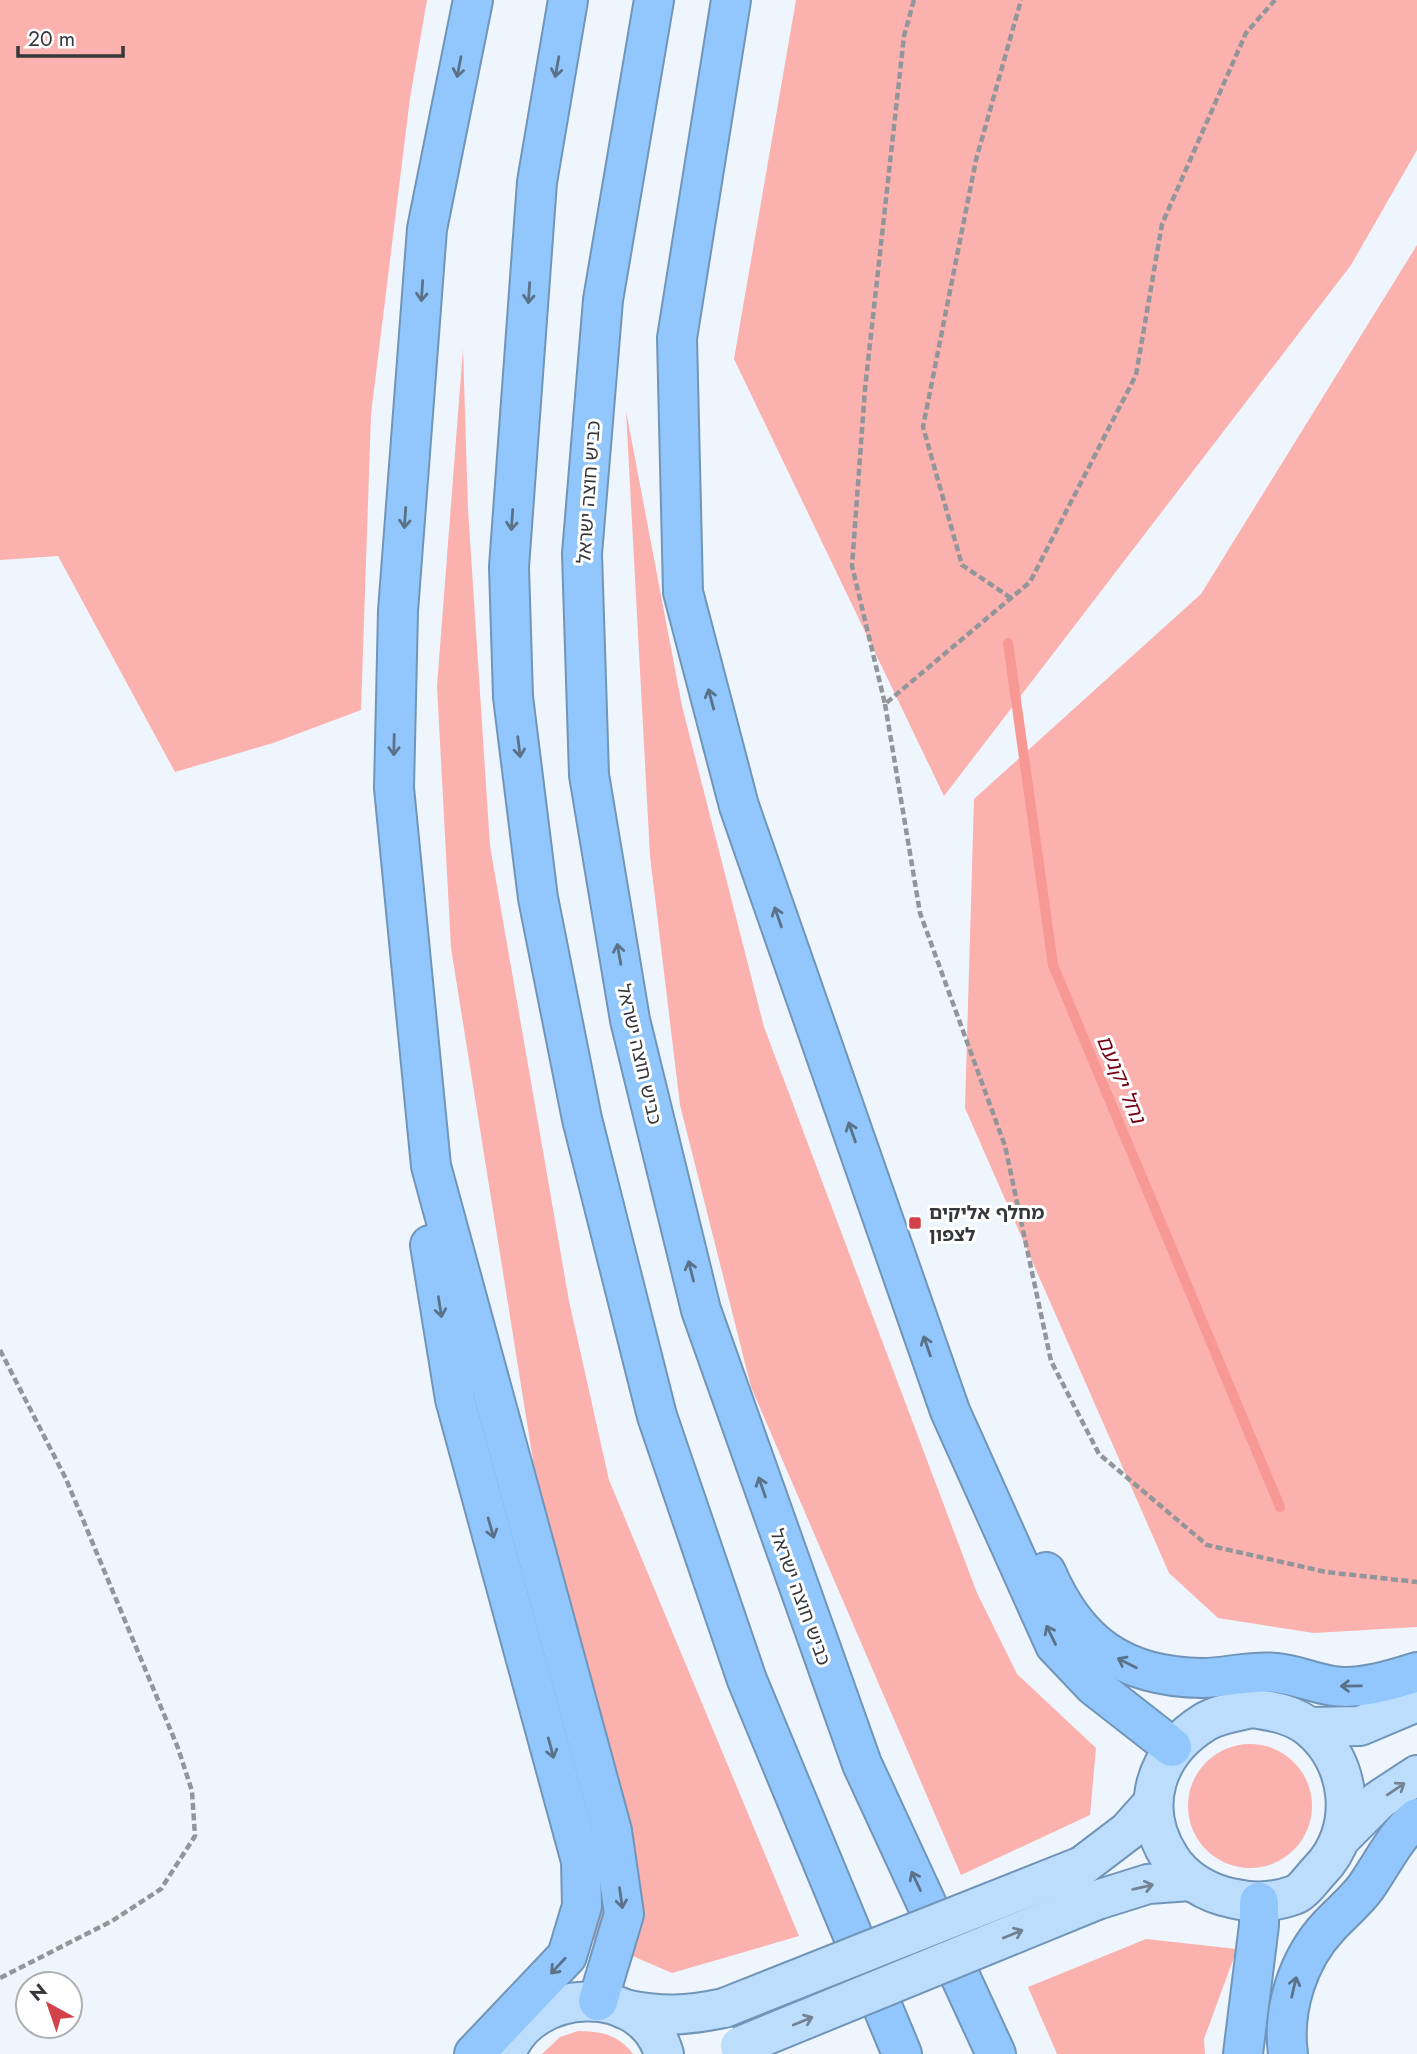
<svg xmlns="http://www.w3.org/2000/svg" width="1417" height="2054" font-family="Jost,'Noto Sans Hebrew',sans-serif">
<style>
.green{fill:#fbb1ad}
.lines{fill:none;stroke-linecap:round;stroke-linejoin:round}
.stream{stroke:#f79894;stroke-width:10}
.major-casing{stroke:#7195b8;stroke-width:42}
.highway-casing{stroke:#7195b8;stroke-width:42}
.path{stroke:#92969b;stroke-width:4.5;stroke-dasharray:7 3.5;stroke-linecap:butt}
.major{stroke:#bdddfd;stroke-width:38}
.highway{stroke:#91c7fc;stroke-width:38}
.major-bridge-casing{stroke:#7195b8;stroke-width:42;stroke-linecap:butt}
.major-bridge{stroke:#bdddfd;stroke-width:38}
.oneway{stroke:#5a7188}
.oneway2{stroke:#728292}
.poi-dot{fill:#d24248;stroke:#fff;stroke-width:2.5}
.labels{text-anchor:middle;stroke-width:6;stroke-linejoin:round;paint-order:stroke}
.street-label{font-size:19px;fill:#35373a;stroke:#fff}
.poi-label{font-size:19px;font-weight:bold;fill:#35373a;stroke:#fff;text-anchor:start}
.water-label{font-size:21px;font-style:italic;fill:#770216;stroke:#fff}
</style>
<rect width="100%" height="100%" fill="#eff5fc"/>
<!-- green -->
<g class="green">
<path d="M0,0H427L410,98L371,414L361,710L273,743L175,772L58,556L0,560Z"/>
<path d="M796,0H1417V150L1351,265L944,796L734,359Z"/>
<path d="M1417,245V1627L1314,1633L1218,1618L1169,1573L965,1108L974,799L1201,594Z"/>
<path d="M463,349L468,509L490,846L569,1301L609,1480L799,1936L672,1973L586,1936L566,1666L451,948L437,686Z"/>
<path d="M626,411L682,706L764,1027L977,1593L1017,1674L1096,1748L1090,1815L961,1875L751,1387L680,1105L650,856Z"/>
<circle cx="1250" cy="1806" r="62"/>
<path d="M1146,1939L1237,1949L1204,2039L1205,2054H1057L1028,1987Z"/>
<path d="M578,2031C601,2031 619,2035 633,2054H542L560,2037Z"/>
</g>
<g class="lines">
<!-- stream -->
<path class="stream" d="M1008,643L1053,965L1280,1507"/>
<defs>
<g id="major">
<path d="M1251,1708C1272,1711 1293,1714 1310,1728C1352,1762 1359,1830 1320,1870C1313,1877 1303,1892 1294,1895C1273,1903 1252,1903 1231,1898C1207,1893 1183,1879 1170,1858C1137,1807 1156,1752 1205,1722C1218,1714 1237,1712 1251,1708Z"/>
<path d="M1310,1727L1360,1726L1417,1702"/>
<path d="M1341,1838L1379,1800L1417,1775"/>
<path d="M1082,1866L1128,1831L1153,1803"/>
<path d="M1097,1900L1148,1884L1191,1881"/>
<path d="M624,2009C663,2017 685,2016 724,2008"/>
<path d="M506,2054C530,1987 643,1981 664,2054"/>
</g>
<g id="highway">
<path d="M473,0L427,229L398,611L394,788L431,1166L612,1831L624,1914L598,2001"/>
<path d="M568,0L537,182L509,567L513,697L538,898L582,1119L657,1416L747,1680L902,2054"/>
<path d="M654,0L603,300L582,554L589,775L630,1020L701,1310L862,1764L996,2054"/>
<path d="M731,0L677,338L683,592L739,806L950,1411L1055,1645L1094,1686L1172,1747"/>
<path d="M430,1245L455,1399L581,1861L582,1906L567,1956L474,2054"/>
<path d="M1046,1572C1077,1644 1123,1677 1202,1678C1226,1678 1252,1670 1276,1673C1296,1675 1314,1683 1333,1686C1361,1690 1391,1680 1417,1672"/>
<path d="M1243,2054L1259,1925V1902"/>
<path d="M1288,2054C1282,2009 1298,1959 1329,1926C1341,1913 1356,1901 1366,1887C1383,1863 1394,1837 1417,1818"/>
</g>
</defs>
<!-- major casing -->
<use href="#major" class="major-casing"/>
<!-- highway casing -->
<use href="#highway" class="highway-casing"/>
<!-- path -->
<g class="path">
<path d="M914,0L904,36L865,389L852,566L885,704L1030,582L1136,375L1162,224L1246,33L1275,0"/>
<path d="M1011,598L962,565L923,427L976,160L1021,0"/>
<path d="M885,704L920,913L1005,1146L1051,1361L1099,1454L1207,1545L1326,1572L1417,1582"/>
<path d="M0,1350L66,1479L178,1748L192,1791L195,1836L161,1889L112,1921L0,1978"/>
</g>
<!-- major -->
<use href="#major" class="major"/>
<!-- highway -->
<use href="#highway" class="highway"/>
<defs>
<g id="major-bridge">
<path d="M724,2008L1082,1866"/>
<path d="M740,2046L1097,1900"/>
</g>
</defs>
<!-- major-bridge casing -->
<use href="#major-bridge" class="major-bridge-casing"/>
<!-- major-bridge -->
<use href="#major-bridge" class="major-bridge"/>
</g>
<!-- one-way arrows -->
<defs><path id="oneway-shaft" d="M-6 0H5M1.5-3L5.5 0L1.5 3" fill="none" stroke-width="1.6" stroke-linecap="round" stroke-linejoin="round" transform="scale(1.75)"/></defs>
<g class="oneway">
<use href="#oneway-shaft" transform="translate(459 67) rotate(101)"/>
<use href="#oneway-shaft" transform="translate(557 67) rotate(100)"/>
<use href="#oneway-shaft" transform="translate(422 291) rotate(94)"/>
<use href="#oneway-shaft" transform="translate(529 293) rotate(94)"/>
<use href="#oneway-shaft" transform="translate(405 518) rotate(94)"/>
<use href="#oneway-shaft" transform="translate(512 520) rotate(94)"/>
<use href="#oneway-shaft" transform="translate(711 699) rotate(-105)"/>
<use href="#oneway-shaft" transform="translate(394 745) rotate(91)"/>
<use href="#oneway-shaft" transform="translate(519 747) rotate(83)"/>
<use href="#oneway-shaft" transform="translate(778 917) rotate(-109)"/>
<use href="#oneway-shaft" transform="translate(619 954) rotate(-100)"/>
<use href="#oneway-shaft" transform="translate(852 1132) rotate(-109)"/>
<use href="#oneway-shaft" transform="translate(691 1271) rotate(-104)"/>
<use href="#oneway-shaft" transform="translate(440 1307) rotate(81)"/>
<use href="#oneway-shaft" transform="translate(927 1346) rotate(-109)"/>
<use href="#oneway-shaft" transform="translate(762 1487) rotate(-109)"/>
<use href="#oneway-shaft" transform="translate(491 1528) rotate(74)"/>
<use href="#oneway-shaft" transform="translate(1051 1635) rotate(-116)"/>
<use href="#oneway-shaft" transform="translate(1127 1663) rotate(-153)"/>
<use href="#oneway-shaft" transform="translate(1351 1686) rotate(179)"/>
<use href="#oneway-shaft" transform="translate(551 1748) rotate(75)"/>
<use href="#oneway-shaft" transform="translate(916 1881) rotate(-115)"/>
<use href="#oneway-shaft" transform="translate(621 1898) rotate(82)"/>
<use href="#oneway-shaft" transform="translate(558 1966) rotate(133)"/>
<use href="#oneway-shaft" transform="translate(1294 1987) rotate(-77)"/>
</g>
<g class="oneway2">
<use href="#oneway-shaft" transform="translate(1396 1789) rotate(-34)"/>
<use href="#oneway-shaft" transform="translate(1143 1887) rotate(-13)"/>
<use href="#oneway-shaft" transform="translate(1013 1934) rotate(-22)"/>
<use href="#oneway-shaft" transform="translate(803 2021) rotate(-22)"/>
</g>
<!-- markers -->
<rect class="poi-dot" x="908" y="1216" width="14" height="14" rx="3.5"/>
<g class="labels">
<!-- street labels -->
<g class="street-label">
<text transform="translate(588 492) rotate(-86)" y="7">כביש חוצה ישראל</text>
<text transform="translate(640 1054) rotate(77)" y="7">כביש חוצה ישראל</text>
<text transform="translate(801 1597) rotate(70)" y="7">כביש חוצה ישראל</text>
</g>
<!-- poi labels -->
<g class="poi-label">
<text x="929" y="1219">מחלף אליקים<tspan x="929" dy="22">לצפון</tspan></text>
</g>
<!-- water labels -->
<g class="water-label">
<text transform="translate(1121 1079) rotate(67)" y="7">נחל יקנעם</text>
</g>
</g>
<!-- north arrow -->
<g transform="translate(49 2005) rotate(320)"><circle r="33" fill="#ffffff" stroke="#aeafb0" stroke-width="2"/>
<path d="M0-5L12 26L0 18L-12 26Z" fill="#d24248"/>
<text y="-10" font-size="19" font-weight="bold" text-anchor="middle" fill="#35373a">N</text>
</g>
<!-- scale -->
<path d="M18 46v10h105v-10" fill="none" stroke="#35373a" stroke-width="3.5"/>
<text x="28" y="46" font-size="21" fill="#35373a" stroke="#ffffff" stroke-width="5" paint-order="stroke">20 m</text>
</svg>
